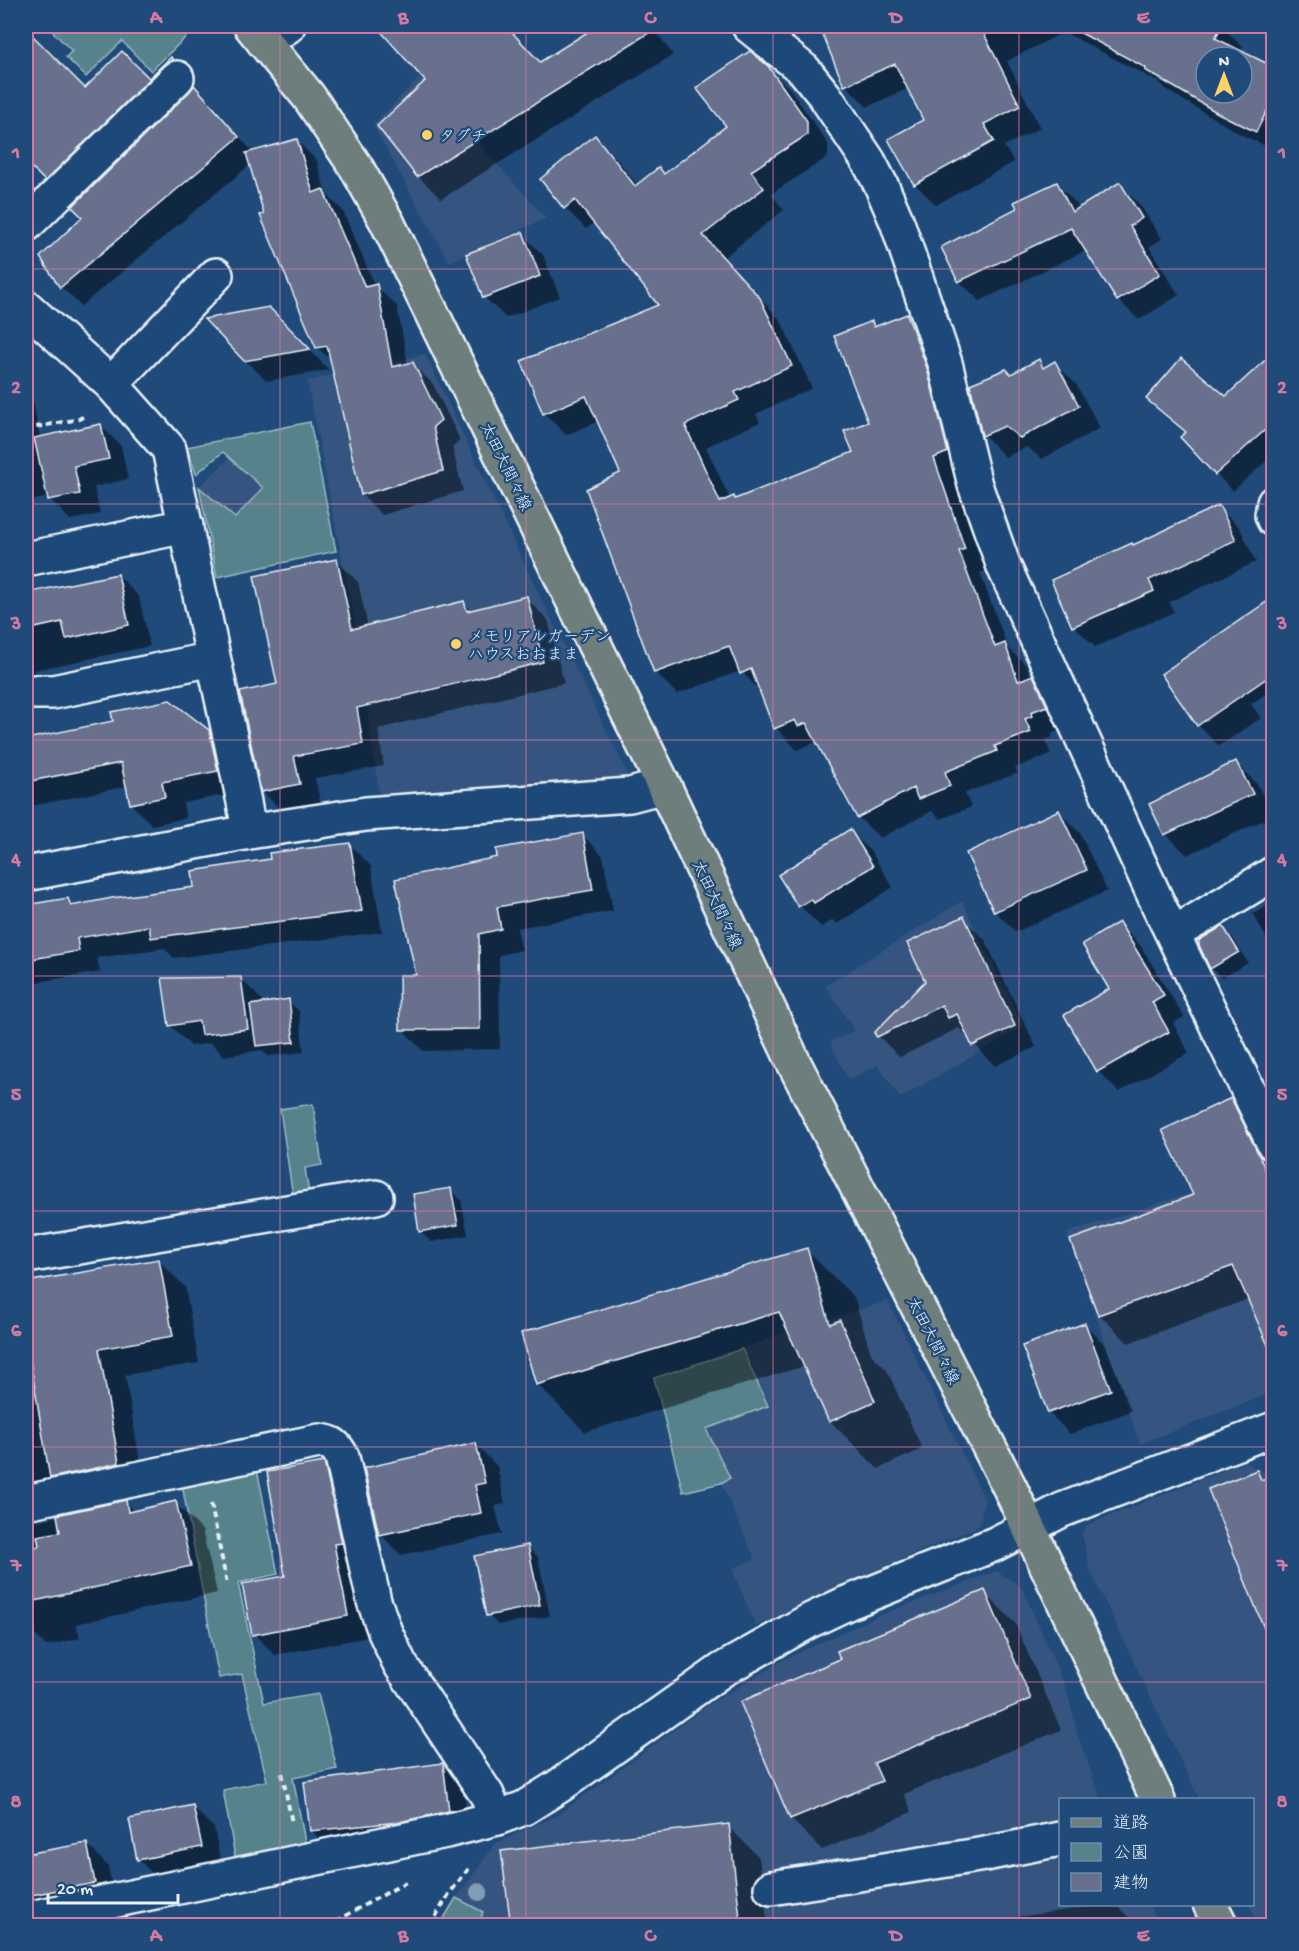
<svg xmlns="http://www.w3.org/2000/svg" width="1299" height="1951" font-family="'Gochi Hand','Klee One',sans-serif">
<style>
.built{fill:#355580}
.green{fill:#55828b;stroke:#9ebac2;stroke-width:1.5}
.shadow{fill:#0007;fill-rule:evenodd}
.building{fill:#686f8d;stroke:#e8f1f8;stroke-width:1.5;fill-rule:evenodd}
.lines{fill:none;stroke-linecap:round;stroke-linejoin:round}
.minor-casing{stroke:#e8f1f8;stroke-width:38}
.major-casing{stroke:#e8f1f8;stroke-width:38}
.path{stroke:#e8f1f8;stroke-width:4;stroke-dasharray:6 4.5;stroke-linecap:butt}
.minor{stroke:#1f4a7a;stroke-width:33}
.major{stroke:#6d7e7c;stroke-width:33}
.tree{fill:#819cb6}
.grid{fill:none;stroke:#d37aa2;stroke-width:1.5;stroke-opacity:0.55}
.poi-dot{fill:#ffd166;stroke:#1f4a7a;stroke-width:2}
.labels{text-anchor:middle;stroke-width:4.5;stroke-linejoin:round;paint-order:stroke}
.poi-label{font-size:16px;fill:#e8f1f8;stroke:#1f4a7a;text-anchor:start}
.street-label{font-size:16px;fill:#e8f1f8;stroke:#1f4a7a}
.neatline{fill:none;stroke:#d37aa2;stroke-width:2}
.grid-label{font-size:20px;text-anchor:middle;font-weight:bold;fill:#d37aa2}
</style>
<rect width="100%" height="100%" fill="#1f4a7a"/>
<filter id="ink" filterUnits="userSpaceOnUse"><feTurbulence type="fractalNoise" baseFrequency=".0167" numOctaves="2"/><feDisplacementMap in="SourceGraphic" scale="12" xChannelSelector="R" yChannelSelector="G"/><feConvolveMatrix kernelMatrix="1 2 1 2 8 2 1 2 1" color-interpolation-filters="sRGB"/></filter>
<g filter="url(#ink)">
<!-- built -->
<g class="built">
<path d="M419,78L546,218L449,262L373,125Z"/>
<path d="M425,354L530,576L630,778L620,782L380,800L354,620L307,381Z"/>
<path d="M230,458L263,488L235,519L199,487Z"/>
<path d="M962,901L1024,1026L900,1098L878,1065L848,1080L830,1042L855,1030L825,986Z"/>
<path d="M1271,1167L1274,1173L1273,1392L1140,1444L1067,1233Z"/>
<path d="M888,1301L985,1500L979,1526L890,1564L756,1626L732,1569L755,1559L721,1483L729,1478L705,1429L768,1406L742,1349L777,1335Z"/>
<path d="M1245,1462L1273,1477V1925H1259L1249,1905L1252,1904V1800L1199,1799L1090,1570L1082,1534L1087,1525Z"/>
<path d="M996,1571L1022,1587L1067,1691L1078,1736L1101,1799L1060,1800V1904L1148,1905L1161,1925L479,1926L483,1912L456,1898L496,1843L558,1815L707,1706L783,1660L878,1616Z"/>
</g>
<!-- green -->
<g class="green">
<path d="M47,26H192L195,28L151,71L122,41L86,77L66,57L72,51Z"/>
<path d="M310,422L336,551L217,577L199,487L235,518L263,488L223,452L196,474L187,447Z"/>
<path d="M313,1104L322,1165L305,1168L309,1194L293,1197L280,1109Z"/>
<path d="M742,1349L768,1406L706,1429L730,1478L721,1483L683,1492L654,1378Z"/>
<path d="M257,1469L278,1574L238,1583L264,1703L318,1694L337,1769L293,1778L306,1847L236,1862L223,1790L267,1781L242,1674L219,1678L182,1485Z"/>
<path d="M456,1898L483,1912L479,1925H440Z"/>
</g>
<!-- shadow -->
<g class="shadow">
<path d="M378,26H512L509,28L541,64L599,26H652L673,55L441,199L418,176L379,127L427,81Z"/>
<path d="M824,26H1221L1243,47L1240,52L1274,69V150L1240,134L1168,91L1160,83L1064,32L1007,61L1040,128L1004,146L1014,162L936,205L915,184L925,121L909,88L867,107L846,85L821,27ZM1206,57H1242V93H1206Z"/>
<path d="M26,31L85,90L122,54L149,80L171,59L191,80L66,199L26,160Z"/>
<path d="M767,67L790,89L828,144V157L771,194L784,210L724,257L781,321L812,388L756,414L760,422L706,447L730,499L734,498L736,500L855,453L870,423L872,323L876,328L906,316L928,337L968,474L954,480L985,571L980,573L1008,648L1027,666L1031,678L1033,677L1054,699L1067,727L1051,734L1053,737L1045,740L1051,754L1015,768L1018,773L965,793L971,807L941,819L932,811L880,838L858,817L820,746L816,742L797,750L776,728L762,693L741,671L677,694L655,672L622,474L599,421L566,435L544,413L661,306L595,222L586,229L565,208L595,137L617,159L638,186L665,176L728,127Z"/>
<path d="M194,87L254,153L296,140L317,161L326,194L343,211L375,286L397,306L408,365L412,364L433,384L460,440L452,447L463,491L382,515L362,495L333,362L317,347L265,215L251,164L81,306L61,287L42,257L84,217Z"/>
<path d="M1056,183L1077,204L1079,209L1120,184L1140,205L1162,239L1149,247L1179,295L1139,320L1118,300L1087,250L980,301L959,281L1019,209Z"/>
<path d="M522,234L543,255L560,297L506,318L484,297Z"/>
<path d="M1274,327V339L1267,332Z"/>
<path d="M290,330L329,370L267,381L245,360Z"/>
<path d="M1039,361L1046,368L1054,363L1076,384L1100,428L1042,459L1027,447L1005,457L984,435L971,385L1011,376Z"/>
<path d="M26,365L40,438L101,426L121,446L128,479L94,487L100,514L70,520L48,497L26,502Z"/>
<path d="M1274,384V454L1233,491L1216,474L1186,433L1149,399L1226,398Z"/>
<path d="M1218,507L1240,528L1256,562L1169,602L1174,612L1095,647L1074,626L1133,547Z"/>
<path d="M336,560L358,582L368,627L464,603L472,611L526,598L548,620L564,683L378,729L384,766L315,778L321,806L284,813L262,791L279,685Z"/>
<path d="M118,575L139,597L150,646L35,670L36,675L26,677V590L29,594Z"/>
<path d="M1274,589V611L1265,593Z"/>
<path d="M1274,646V688L1251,704L1261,718L1219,746L1198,725Z"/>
<path d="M115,722L208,731L230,752L239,792L183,803L186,818L152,825L131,804L128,786L32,806L33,808L26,810V740Z"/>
<path d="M1236,763L1257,784L1273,816L1187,855L1166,834Z"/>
<path d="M1059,812L1080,833L1107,891L1016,932L995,911Z"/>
<path d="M850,831L871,852L893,887L837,924L833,920L821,927L800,906L780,875Z"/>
<path d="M582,834L603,856L613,911L517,928L522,950L499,955L500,1049L423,1051L402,1029L418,977L499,858Z"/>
<path d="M350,845L371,866L382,932L174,958L164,948L97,958L100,972L26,984V906L68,899L75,907L196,889L272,860Z"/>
<path d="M1274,903V952L1253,914Z"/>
<path d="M963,918L985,940L1036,1047L995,1066L959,1028L900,1057L878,1036L927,982Z"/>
<path d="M1119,924L1140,945L1184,1017L1173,1023L1189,1053L1119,1092L1098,1071Z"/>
<path d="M1223,928L1233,938L1248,963L1222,978L1211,968Z"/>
<path d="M240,978L262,1000V1004L288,1001L299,1011L304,1052L268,1056L262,1050L224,1056L211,1043L191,1046L170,1025Z"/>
<path d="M1231,1100L1260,1129L1274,1157V1339L1249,1299L1128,1343L1099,1314L1195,1196Z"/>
<path d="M450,1189L461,1200L468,1235L431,1242L421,1232Z"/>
<path d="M806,1250L854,1297L871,1354L887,1370L922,1449L878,1469L830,1421L805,1366L585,1432L537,1384Z"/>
<path d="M159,1261L185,1287L199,1363L125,1375L145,1490L41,1514L36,1521L125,1502L135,1512L175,1503L202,1530L217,1593L76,1624L80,1638L46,1646L26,1626V1284Z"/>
<path d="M1085,1325L1106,1346L1131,1411L1070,1434L1049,1413Z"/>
<path d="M476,1445L497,1466L505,1504L495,1506L502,1534L401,1555L380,1534Z"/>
<path d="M323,1464L344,1485L354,1565L368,1637L275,1655L254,1634L287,1577Z"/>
<path d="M528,1547L538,1557L550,1616L498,1625L488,1615Z"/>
<path d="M984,1592L1015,1623L1061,1730L904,1794L912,1812L822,1850L791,1819L842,1660Z"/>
<path d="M442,1765L463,1786L470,1832L332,1852L311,1830Z"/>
<path d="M192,1806L214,1828L222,1868L160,1881L138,1859Z"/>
<path d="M728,1826L759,1857L768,1926H512Z"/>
<path d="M87,1844L108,1866L115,1904L48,1916L27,1895L26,1855Z"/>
<path d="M1111,1904H1116L1137,1926H951Z"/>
</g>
<!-- building -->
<g class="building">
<path d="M376,26H506L540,62L597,26H660L417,177L377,126L425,81Z"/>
<path d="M819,26H980L1020,106L984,124L994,141L914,185L888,139L923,120L895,64L844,86Z"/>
<path d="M1068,26H1222L1215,38L1274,67V97L1256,132L1218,113L1145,70L1146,68ZM1206,57H1242V93H1206Z"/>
<path d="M26,29L85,88L122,51L149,78L171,57L173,60L164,65L45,181L26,162Z"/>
<path d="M750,51L768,66L807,121V135L751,171L764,188L703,235L760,298L792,366L735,392L739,400L685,425L720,502L734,496L735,499L853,452L844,431L868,422L834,336L872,321L874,327L907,314L927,368L948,452L934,458L965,549L959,551L995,647L1005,643L1018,681L1033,675L1047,706L1031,712L1032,716L1025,719L1031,732L995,746L997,751L945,772L950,786L918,799L913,788L857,818L806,723L798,726L795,720L774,729L751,669L740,674L729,646L654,673L586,489L620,473L586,396L543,414L521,361L658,305L575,200L564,209L540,179L595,135L635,186L659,167L664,174L726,126L696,88Z"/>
<path d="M194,85L239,137L60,288L40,257L82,217L72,207L190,91Z"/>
<path d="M297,139L313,193L323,189L365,287L377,284L392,367L413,362L441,420L433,427L443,471L361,495L327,346L316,348L260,215L264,214L246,153Z"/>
<path d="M1057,182L1072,212L1120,182L1142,218L1130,226L1160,274L1117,301L1071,228L958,282L941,247L1017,208L1014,202Z"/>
<path d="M523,232L540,276L483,298L466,254Z"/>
<path d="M269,307L310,349L244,361L204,319Z"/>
<path d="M1274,352V422L1215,475L1180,437L1186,432L1146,399L1181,358L1226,396Z"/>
<path d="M1039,359L1043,368L1055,361L1079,406L1020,438L1005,426L982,436L970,384L1006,369L1011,374Z"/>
<path d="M101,424L109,459L74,466L80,494L48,500L34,438Z"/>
<path d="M1219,505L1236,540L1149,580L1154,591L1072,627L1051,580L1132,543L1133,545Z"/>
<path d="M337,559L352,629L464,601L467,611L527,596L543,662L357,708L363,744L294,756L300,784L261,792L240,692L277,684L254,576Z"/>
<path d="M118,574L129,625L66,639L62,622L26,630V593Z"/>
<path d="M1274,597V673L1197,726L1161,674Z"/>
<path d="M170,700L209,730L218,771L162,782L165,797L130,804L121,763L26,782V739L113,721L111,712Z"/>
<path d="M1236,761L1253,794L1164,835L1149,804Z"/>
<path d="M1059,810L1087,870L994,912L966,853Z"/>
<path d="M850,829L873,866L814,903L811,899L798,907L778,875Z"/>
<path d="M583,833L593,890L497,907L501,929L479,934L480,1029L400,1030L399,975H416L395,879L497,857L496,849Z"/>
<path d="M350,843L362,911L157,937L151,938L149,926L77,938L79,951L26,960V905L68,898L71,906L112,898L194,887L192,871L270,859L269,853Z"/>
<path d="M964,916L1015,1026L972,1046L957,1014L948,1018L942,1005L877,1037L874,1033L925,981L907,943Z"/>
<path d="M1119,922L1164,995L1152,1002L1169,1032L1097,1072L1064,1015L1109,989L1082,944Z"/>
<path d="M1223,926L1239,952L1210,969L1199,945V940Z"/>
<path d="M241,977L248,1029L201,1035L199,1021L169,1026L162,978Z"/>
<path d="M289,999L294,1042L256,1046L250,1005Z"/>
<path d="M1231,1098L1259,1155L1274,1190V1359L1233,1266L1098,1315L1070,1240L1193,1195L1162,1130Z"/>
<path d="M451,1188L458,1225L419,1232L413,1194Z"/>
<path d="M807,1248L830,1324L840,1320L875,1401L829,1422L779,1312L536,1385L521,1333Z"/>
<path d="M159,1259L173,1336L99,1349L119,1463L50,1478L26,1336V1282Z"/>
<path d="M1085,1323L1111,1390L1048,1413L1022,1346Z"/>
<path d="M476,1443L485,1483L475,1485L481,1513L379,1535L364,1468Z"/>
<path d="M324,1462L342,1543L334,1544L348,1616L252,1635L242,1584L285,1576L267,1472Z"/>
<path d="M1257,1470L1261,1480H1274V1647L1272,1648L1208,1489Z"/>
<path d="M126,1500L128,1512L176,1501L191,1566L26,1603V1549L39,1546L37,1536L60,1532L57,1515Z"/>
<path d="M528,1545L540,1605L486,1616L474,1556Z"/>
<path d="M985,1590L1031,1699L874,1763L882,1781L790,1819L740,1702L840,1659L837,1651Z"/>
<path d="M443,1763L449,1811L399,1822L310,1831L304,1782Z"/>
<path d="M193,1805L202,1847L137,1860L129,1819Z"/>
<path d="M729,1824L741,1926H511L501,1851Z"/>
<path d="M87,1843L95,1883L26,1896V1854Z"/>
</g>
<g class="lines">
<defs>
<g id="minor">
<path d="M749,26L804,70L825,96L869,162L882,187L897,222L945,363L975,485L1004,567L1159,906L1274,1144"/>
<path d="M264,42L288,26"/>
<path d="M26,225L177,78"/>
<path d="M26,307L111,384L169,449L244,802L249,832"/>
<path d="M111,384L216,275"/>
<path d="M1274,503L1272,515L1274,520"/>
<path d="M26,559L186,526"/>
<path d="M26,692H53L213,659"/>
<path d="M26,874L249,832L366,814L630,795L664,786"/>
<path d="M1172,932L1190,924L1274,873"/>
<path d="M26,1256L376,1197"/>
<path d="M26,1502L319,1441C332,1442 336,1445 342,1457L374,1601L385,1632L400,1664L487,1795L497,1818"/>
<path d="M771,1888L985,1854L1060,1839"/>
<path d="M26,1919L446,1831L497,1818L524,1808L559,1786L722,1670L809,1621L847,1603L995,1544L1062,1510L1274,1429"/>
</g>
<g id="major">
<path d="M251,26L309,97L356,167L387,222L664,786L794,1063L1010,1488L1158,1800"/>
<path d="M1210,1904L1221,1926"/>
</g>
</defs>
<!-- minor casing -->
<use href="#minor" class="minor-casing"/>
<!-- major casing -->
<use href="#major" class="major-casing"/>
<!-- path -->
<g class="path">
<path d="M26,429L79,419L86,415"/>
<path d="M211,1504L227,1584"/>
<path d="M282,1773L292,1823"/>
<path d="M327,1926L408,1881"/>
<path d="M430,1926L449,1894L470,1867"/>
</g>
<!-- minor -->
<use href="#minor" class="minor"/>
<!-- major -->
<use href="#major" class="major"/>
</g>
<!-- trees -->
<circle class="tree" cx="479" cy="1892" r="9"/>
</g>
<!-- grid -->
<path class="grid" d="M280,26V1926M526,26V1926M773,26V1926M1019,26V1926M26,269H1274M26,504H1274M26,740H1274M26,976H1274M26,1211H1274M26,1447H1274M26,1682H1274"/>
<!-- markers -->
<g class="poi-dot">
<circle cx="427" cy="135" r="6"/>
<circle cx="456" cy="644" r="6"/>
</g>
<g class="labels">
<!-- poi labels -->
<g class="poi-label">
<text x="439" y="141">タグチ</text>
<text x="468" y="641">メモリアルガーデン<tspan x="468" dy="18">ハウスおおまま</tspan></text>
</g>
<!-- street labels -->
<g class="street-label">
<text transform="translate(507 466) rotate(64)" y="6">太田大間々線</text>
<text transform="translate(718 904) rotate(65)" y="6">太田大間々線</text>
<text transform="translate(934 1340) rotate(63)" y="6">太田大間々線</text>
</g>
</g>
<!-- margin -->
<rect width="1299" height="1951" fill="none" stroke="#1f4a7a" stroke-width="66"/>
<!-- legend -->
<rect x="1059" y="1798" width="195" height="108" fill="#1f4a7a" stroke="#6f8dac" stroke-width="1.5"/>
<rect x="1071" y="1818" width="30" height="9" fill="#6d7e7c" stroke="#6f8dac" stroke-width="1.5"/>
<text x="1113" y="1828" font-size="18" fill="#e8f1f8">道路</text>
<rect x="1071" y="1843" width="30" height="18" fill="#55828b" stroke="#6f8dac" stroke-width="1.5"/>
<text x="1113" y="1858" font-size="18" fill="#e8f1f8">公園</text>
<rect x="1071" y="1873" width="30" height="18" fill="#686f8d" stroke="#6f8dac" stroke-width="1.5"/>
<text x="1113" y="1888" font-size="18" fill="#e8f1f8">建物</text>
<!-- north arrow -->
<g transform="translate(1224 75)"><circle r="28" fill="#1f4a7a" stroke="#6f8dac" stroke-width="1.5"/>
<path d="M0-4.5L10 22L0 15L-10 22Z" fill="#ffd166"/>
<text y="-9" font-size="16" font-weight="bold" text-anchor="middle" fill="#e8f1f8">N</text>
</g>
<!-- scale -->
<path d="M48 1894v9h130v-9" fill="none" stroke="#e8f1f8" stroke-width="3"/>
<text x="57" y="1894" font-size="18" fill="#e8f1f8" stroke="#1f4a7a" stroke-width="4.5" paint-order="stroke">20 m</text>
<rect x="33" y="33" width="1233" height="1885" class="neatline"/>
<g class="grid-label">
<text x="156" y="23">A</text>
<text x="403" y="23">B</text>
<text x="650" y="23">C</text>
<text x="896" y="23">D</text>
<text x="1143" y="23">E</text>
<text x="16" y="158">1</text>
<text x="1282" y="158">1</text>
<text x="16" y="393">2</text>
<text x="1282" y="393">2</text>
<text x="16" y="629">3</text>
<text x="1282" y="629">3</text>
<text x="16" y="865">4</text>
<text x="1282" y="865">4</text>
<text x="16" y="1100">5</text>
<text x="1282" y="1100">5</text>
<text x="16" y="1336">6</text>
<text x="1282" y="1336">6</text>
<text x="16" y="1571">7</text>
<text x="1282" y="1571">7</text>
<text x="16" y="1807">8</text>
<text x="1282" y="1807">8</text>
<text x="156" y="1941">A</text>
<text x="403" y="1941">B</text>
<text x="650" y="1941">C</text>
<text x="896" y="1941">D</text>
<text x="1143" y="1941">E</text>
</g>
</svg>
